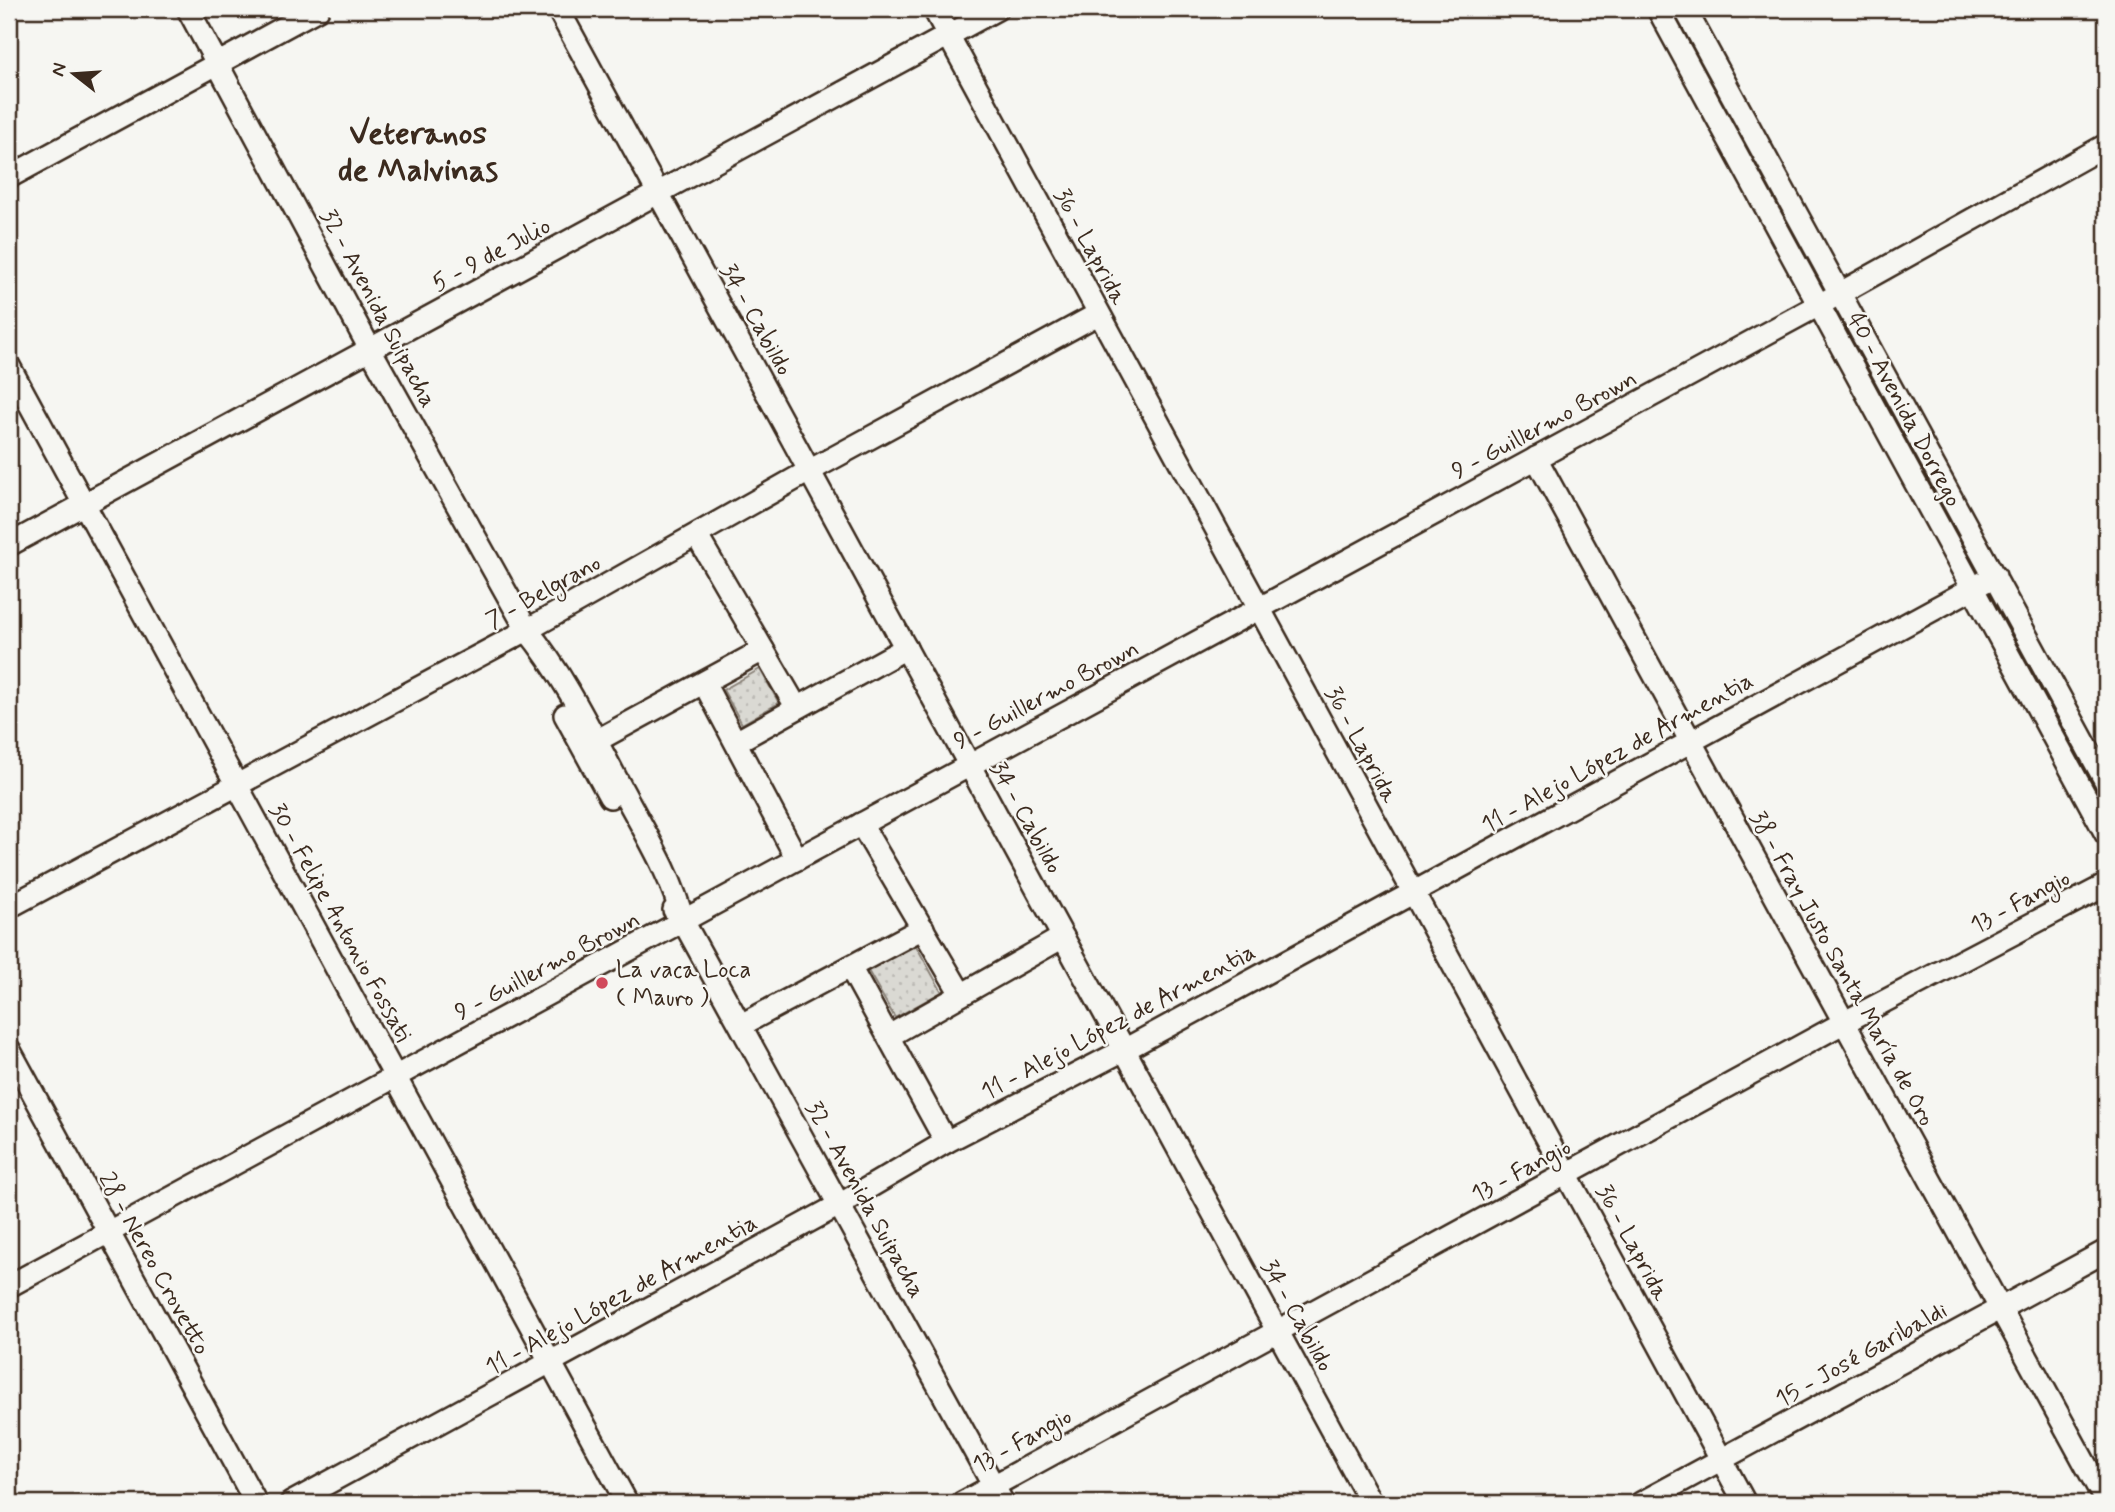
<svg xmlns="http://www.w3.org/2000/svg" width="2115" height="1512" font-family="Mynerve,sans-serif">
<style>
.grass{fill:url(#grass-dots);stroke:#8a8278;stroke-width:2}
.lines{fill:none;stroke-linecap:round;stroke-linejoin:round}
.minor-casing{stroke:#3b2a1e;stroke-width:26}
.minor{stroke:#f6f6f2;stroke-width:21}
.poi-dot{fill:#d1495b;stroke:#f6f6f2;stroke-width:2.5}
.labels{text-anchor:middle;stroke-width:5;stroke-linejoin:round;paint-order:stroke}
.street-label{font-size:24px;fill:#3b2a1e;stroke:#f6f6f2}
.poi-label{font-size:24px;fill:#3b2a1e;stroke:#f6f6f2;text-anchor:start}
.district-label{font-size:32px;font-weight:bold;fill:#3b2a1e;stroke:#f6f6f2}
</style>
<defs>
<pattern id="grass-dots" width="8" height="8" patternUnits="userSpaceOnUse" patternTransform="scale(1.75)"><rect width="8" height="8" fill="#dad9d3"/><path d="M2 2h.1M6 6h.1" fill="none" stroke="#bcbab5" stroke-width="1.8" stroke-linecap="round"/></pattern>
</defs>
<rect width="100%" height="100%" fill="#f6f6f2"/>
<filter id="ink" filterUnits="userSpaceOnUse"><feTurbulence type="fractalNoise" baseFrequency=".0143" numOctaves="2"/><feDisplacementMap in="SourceGraphic" scale="14" xChannelSelector="R" yChannelSelector="G"/><feConvolveMatrix kernelMatrix="1 2 1 2 8 2 1 2 1" color-interpolation-filters="sRGB"/></filter>
<g filter="url(#ink)">
<!-- grass -->
<g class="grass">
<path d="M1689,39L1814,265L1810,268L1685,41Z"/>
<path d="M1841,321L1966,547L1962,550L1837,323Z"/>
<path d="M1999,608L2106,803V814L1994,610Z"/>
<path d="M760,669L779,703L742,724L723,690Z"/>
<path d="M914,942L942,992L895,1018L867,969Z"/>
</g>
<g class="lines">
<defs>
<g id="minor">
<path d="M188,9L370,349L527,630C567,679 595,740 625,795C647,836 672,876 683,921"/>
<path d="M558,9L1371,1503"/>
<path d="M934,9L1745,1503"/>
<path d="M1658,9L2106,834"/>
<path d="M1685,9L2106,782"/>
<path d="M9,177L318,9"/>
<path d="M9,366L627,1503"/>
<path d="M1536,458L2106,1502"/>
<path d="M697,536L797,708"/>
<path d="M9,545L997,9"/>
<path d="M704,683L797,859"/>
<path d="M565,715L610,797"/>
<path d="M596,741L763,650"/>
<path d="M736,742L906,648"/>
<path d="M861,824L961,994"/>
<path d="M9,907L527,630L809,471L1098,314"/>
<path d="M674,910L683,921L1003,1503"/>
<path d="M850,967L946,1142"/>
<path d="M741,1025L923,928"/>
<path d="M889,1036L1063,937"/>
<path d="M9,1049L256,1503"/>
<path d="M9,1286L1819,305L2106,145"/>
<path d="M291,1503L839,1205L946,1142L1124,1050L1995,576"/>
<path d="M962,1503L1843,1023L2106,885"/>
<path d="M1641,1503L2106,1251"/>
</g>
</defs>
<!-- minor casing -->
<use href="#minor" class="minor-casing"/>
<!-- minor -->
<use href="#minor" class="minor"/>
</g>
</g>
<!-- markers -->
<circle class="poi-dot" cx="602" cy="983" r="7"/>
<g class="labels">
<!-- street labels -->
<g class="street-label">
<text transform="translate(1091 246) rotate(62)" y="8">36 - Laprida</text>
<text transform="translate(491 254) rotate(-28)" y="8">5 - 9 de Julio</text>
<text transform="translate(379 308) rotate(62)" y="8">32 - Avenida Suipacha</text>
<text transform="translate(757 319) rotate(61)" y="8">34 - Cabildo</text>
<text transform="translate(1905 409) rotate(62)" y="8">40 - Avenida Dorrego</text>
<text transform="translate(1544 424) rotate(-28)" y="8">9 - Guillermo Brown</text>
<text transform="translate(543 591) rotate(-29)" y="8">7 - Belgrano</text>
<text transform="translate(1046 694) rotate(-28)" y="8">9 - Guillermo Brown</text>
<text transform="translate(1362 744) rotate(62)" y="8">36 - Laprida</text>
<text transform="translate(1617 752) rotate(-29)" y="8">11 - Alejo López de Armentia</text>
<text transform="translate(1027 817) rotate(61)" y="8">34 - Cabildo</text>
<text transform="translate(2020 901) rotate(-28)" y="8">13 - Fangio</text>
<text transform="translate(341 922) rotate(61)" y="8">30 - Felipe Antonio Fossati</text>
<text transform="translate(547 965) rotate(-28)" y="8">9 - Guillermo Brown</text>
<text transform="translate(1843 968) rotate(61)" y="8">38 - Fray Justo Santa María de Oro</text>
<text transform="translate(1118 1021) rotate(-28)" y="8">11 - Alejo López de Armentia</text>
<text transform="translate(1521 1170) rotate(-28)" y="8">13 - Fangio</text>
<text transform="translate(866 1199) rotate(61)" y="8">32 - Avenida Suipacha</text>
<text transform="translate(1633 1242) rotate(62)" y="8">36 - Laprida</text>
<text transform="translate(155 1263) rotate(61)" y="8">28 - Nereo Crovetto</text>
<text transform="translate(621 1294) rotate(-29)" y="8">11 - Alejo López de Armentia</text>
<text transform="translate(1298 1315) rotate(61)" y="8">34 - Cabildo</text>
<text transform="translate(1861 1354) rotate(-29)" y="8">15 - José Garibaldi</text>
<text transform="translate(1022 1440) rotate(-29)" y="8">13 - Fangio</text>
</g>
<!-- poi labels -->
<g class="poi-label">
<text x="616" y="977">La vaca Loca<tspan x="616" dy="28">( Mauro )</tspan></text>
</g>
<!-- district labels -->
<g class="district-label">
<text x="418" y="143">Veteranos<tspan x="418" dy="37">de Malvinas</tspan></text>
</g>
</g>
<!-- margin -->
<rect width="2115" height="1512" fill="none" stroke="#f6f6f2" stroke-width="35"/>
<rect x="18" y="18" width="2080" height="1477" fill="none" stroke="#3b2a1e" stroke-width="2.5" filter="url(#ink)"/>
<!-- north arrow -->
<g transform="translate(74 74) rotate(287)" stroke="#f6f6f2" stroke-width="5" paint-order="stroke">
<path d="M0-5L12 26L0 18L-12 26Z" fill="#3b2a1e"/>
<text y="-10" font-size="19" font-weight="bold" text-anchor="middle" fill="#3b2a1e">N</text>
</g>
</svg>
